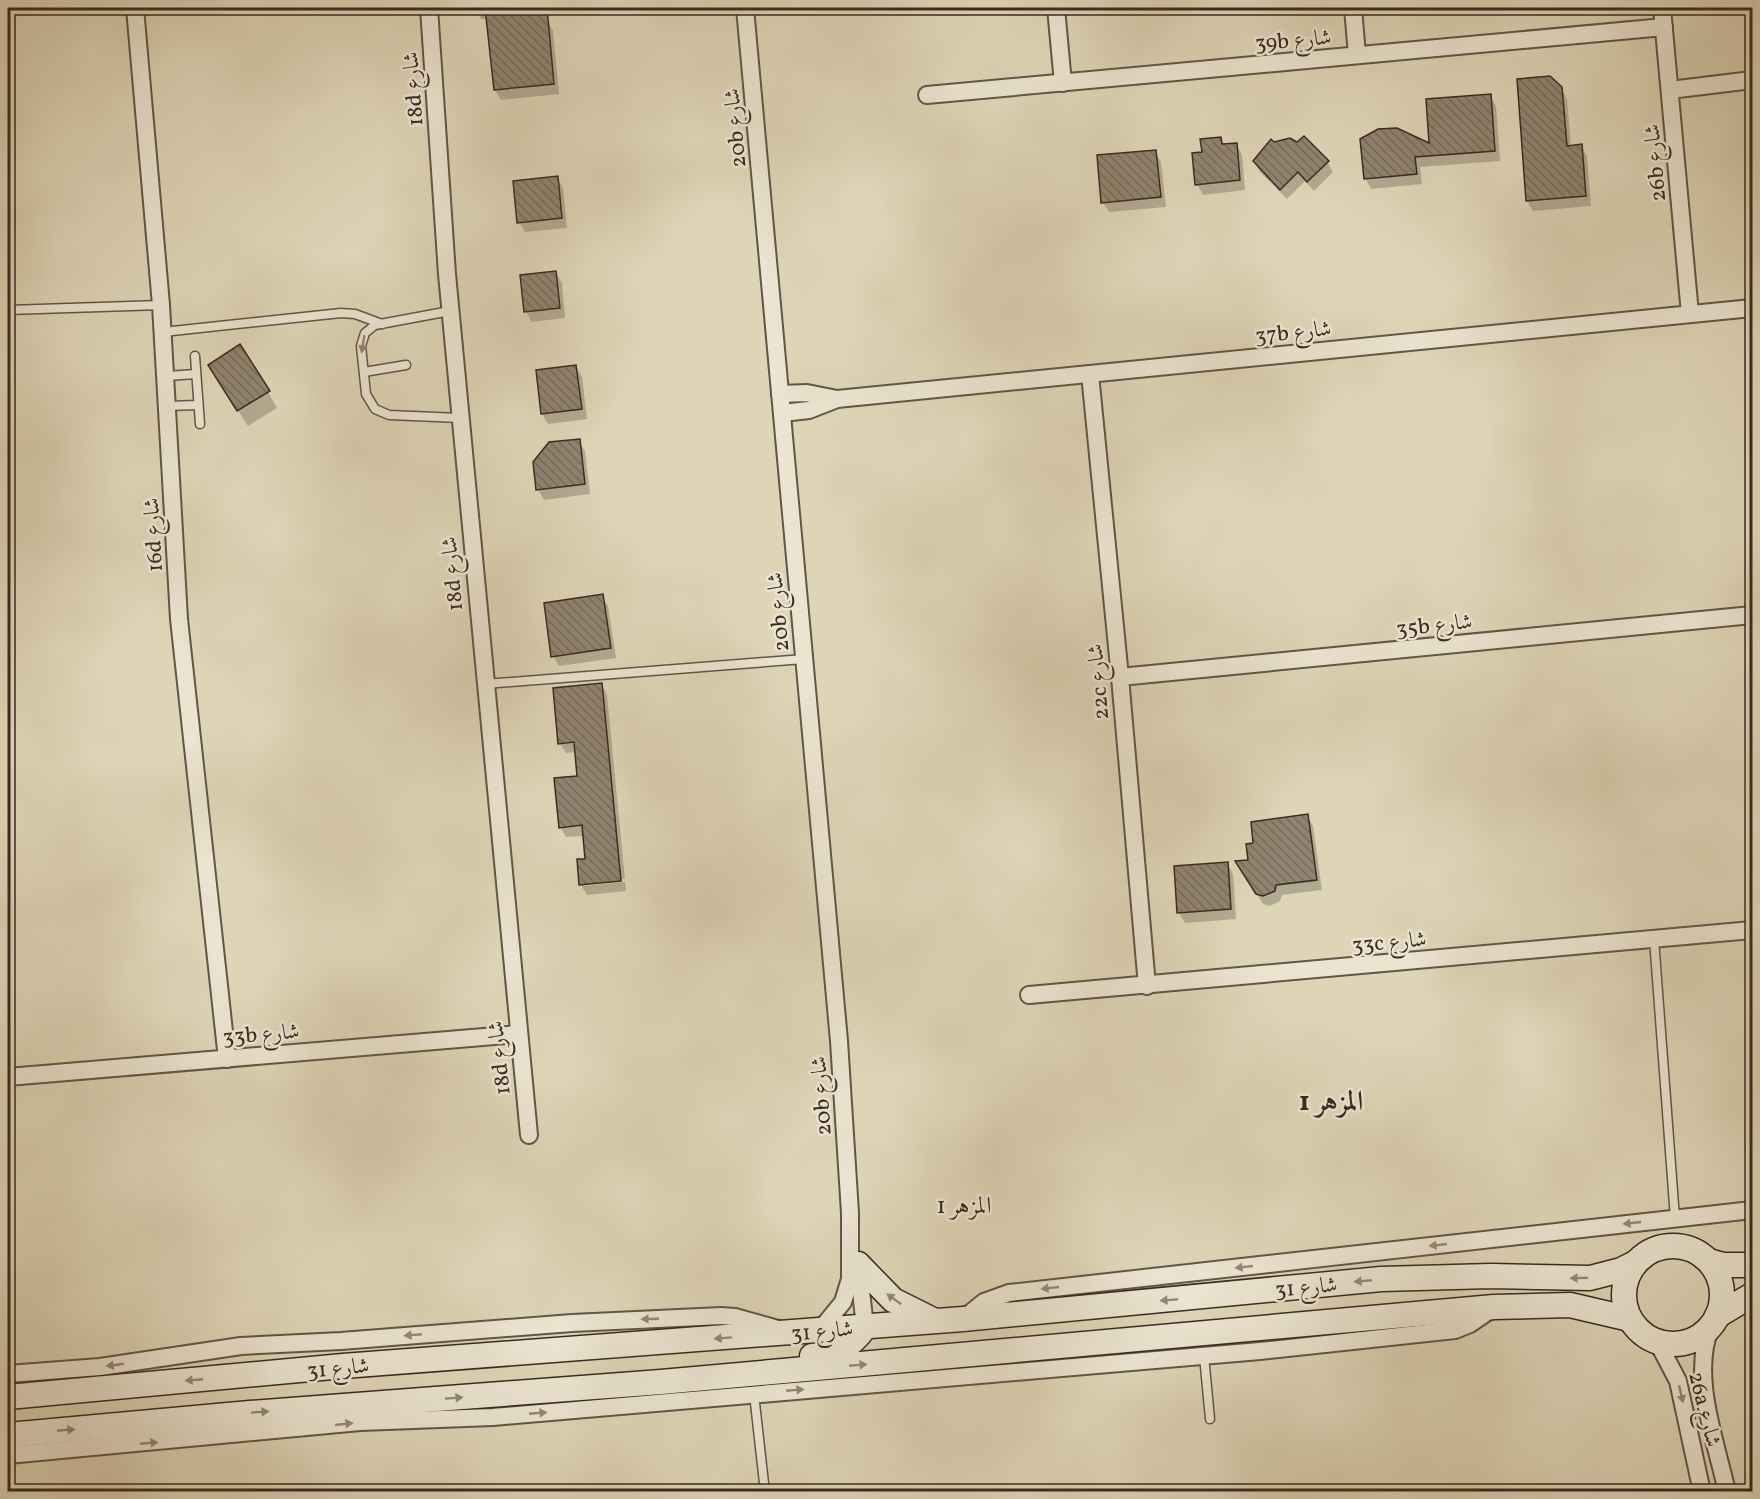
<svg xmlns="http://www.w3.org/2000/svg" width="1760" height="1499" font-family="Vollkorn,Amiri,serif">
<style>
.shadow{fill:#0003}
.building{fill:url(#building-back-hatch);stroke:#3b2a20;stroke-width:1.5}
.lines{fill:none;stroke-linecap:round;stroke-linejoin:round}
.lane-casing{stroke:#645546;stroke-width:11}
.street-casing{stroke:#645546;stroke-width:20}
.secondary-casing{stroke:#3b2a20;stroke-width:27}
.lane{stroke:#eae4d0;stroke-width:8}
.street{stroke:#eae4d0;stroke-width:16}
.secondary{stroke:#eae4d0;stroke-width:24}
.oneway{fill:#928778}
.labels{text-anchor:middle;stroke-width:5;stroke-linejoin:round;paint-order:stroke}
.street-label{font-size:22px;fill:#3b2a20;stroke:#eae4d0}
.neighbourhood-label{font-size:24px;fill:#3b2a20;stroke:#eae4d0}
.district-label{font-size:28px;font-weight:bold;fill:#3b2a20;stroke:#eae4d0}
</style>
<defs>
<pattern id="building-back-hatch" width="6" height="6" patternUnits="userSpaceOnUse" patternTransform="scale(1.5)"><rect width="6" height="6" fill="#90836f"/><path d="M-1 5l2 2M0 0l6 6M5-1l2 2" fill="none" stroke="#776b5b"/></pattern>
</defs>
<rect width="100%" height="100%" fill="#ded5b7"/>
<filter id="stains"><feTurbulence type="fractalNoise" baseFrequency=".00333" numOctaves="4"/><feColorMatrix values="0 0 0 0 .2 0 0 0 0 .09 0 0 0 0 .02 0 0 0 .5 -.17"/></filter>
<radialGradient id="worn" r=".72"><stop offset=".6" stop-color="#630" stop-opacity="0"/><stop offset="1" stop-color="#630" stop-opacity=".3"/></radialGradient>
<!-- shadow -->
<g class="shadow">
<path d="M475,8H509L511,24L547,20L553,31L559,94L501,100L495,90L488,19H481Z"/>
<path d="M1561,88L1567,99L1571,147L1581,146L1587,156L1591,206L1533,211L1527,201Z"/>
<path d="M1490,96L1496,106L1500,161L1420,167L1422,184L1371,189L1365,178L1431,145Z"/>
<path d="M1220,138L1224,146L1236,144L1242,155L1245,190L1203,195L1197,184L1203,154Z"/>
<path d="M1274,144H1298L1327,162L1333,172L1314,191L1305,181L1287,199L1260,172L1254,161Z"/>
<path d="M1155,152L1161,162L1166,207L1109,212L1103,202Z"/>
<path d="M557,178L563,188L567,228L525,232L519,222Z"/>
<path d="M556,273L562,283L565,318L531,322L526,311Z"/>
<path d="M576,367L582,377L587,419L548,424L542,414Z"/>
<path d="M219,381L268,392L277,408L248,426Z"/>
<path d="M579,441L585,451L590,494L544,500L538,489Z"/>
<path d="M602,596L608,606L616,658L559,666L553,656Z"/>
<path d="M601,684L607,695L625,879L583,883V886L625,882L626,891L587,895L581,885L578,861L586,860L584,836L566,837L560,827L579,777L577,752L566,753L560,743Z"/>
<path d="M1307,816L1313,826L1322,890L1282,895L1280,901L1270,906L1263,904L1243,872L1255,845Z"/>
<path d="M1227,863L1233,874L1236,919L1185,923L1179,913L1175,868Z"/>
</g>
<!-- building -->
<g class="building">
<path d="M485,8H547L554,84L494,90Z"/>
<path d="M1550,76L1562,87L1567,146L1582,144L1586,196L1526,201L1517,79Z"/>
<path d="M1491,94L1495,151L1415,157L1417,174L1364,179L1360,139L1378,129L1397,128L1429,143L1426,99Z"/>
<path d="M1304,136L1329,161L1307,182L1298,172L1280,190L1253,161L1271,139L1274,142L1290,138L1297,142Z"/>
<path d="M1221,137L1222,144L1237,143L1240,180L1195,185L1192,153L1202,152L1200,139Z"/>
<path d="M1156,150L1161,197L1101,203L1097,155Z"/>
<path d="M558,176L562,218L517,223L513,181Z"/>
<path d="M556,271L560,308L524,312L520,275Z"/>
<path d="M240,344L270,391L237,411L208,365Z"/>
<path d="M576,365L582,409L541,414L536,370Z"/>
<path d="M580,439L585,484L536,490L533,462L549,442Z"/>
<path d="M603,594L611,648L551,657L544,603Z"/>
<path d="M602,683L621,881L579,885L577,859H585L582,825L559,828L554,778L577,776L574,742L558,744L553,688Z"/>
<path d="M1308,814L1317,880L1276,885L1275,891L1263,896L1256,894L1235,861L1248,860L1246,844L1253,843L1251,822Z"/>
<path d="M1228,862L1231,909L1177,913L1174,866Z"/>
</g>
<g class="lines">
<defs>
<g id="lane">
<path d="M8,310L161,305"/>
<path d="M450,311L375,325L365,333L361,346L366,394L375,409L389,415L460,418"/>
<path d="M163,332L341,313L355,314L382,324"/>
<path d="M195,356L200,424"/>
<path d="M364,372L406,365"/>
<path d="M166,376L196,374"/>
<path d="M167,406L198,405"/>
<path d="M485,684L804,659"/>
<path d="M1654,939L1675,1218"/>
<path d="M1204,1356L1210,1419"/>
<path d="M754,1394L765,1492"/>
</g>
<g id="street">
<path d="M135,8L161,305L179,619L227,1059"/>
<path d="M429,8L447,274L529,1135"/>
<path d="M745,8L839,1041L850,1213V1279L843,1302L820,1330"/>
<path d="M1056,8L1063,83"/>
<path d="M1353,8L1357,55"/>
<path d="M1662,8L1690,314"/>
<path d="M1670,90L1752,80"/>
<path d="M927,95L1664,27"/>
<path d="M1090,374L1120,677L1147,986"/>
<path d="M780,394L807,393L837,399"/>
<path d="M782,413L809,410L837,399L1752,308"/>
<path d="M1120,677L1752,615"/>
<path d="M1029,995L1752,930"/>
<path d="M8,1077L518,1034"/>
<path d="M858,1264L865,1327"/>
<path d="M963,1319L984,1302L1009,1293L1752,1210"/>
<path d="M1711,1326C1690,1375 1716,1441 1727,1492"/>
<path d="M1657,1341L1678,1381L1702,1492"/>
<path d="M8,1374L100,1367L241,1346L341,1341L572,1323L721,1316L735,1317L778,1329"/>
<path d="M8,1455L360,1422L493,1417L1260,1351L1455,1330L1470,1324L1492,1309"/>
</g>
<g id="secondary">
<circle cx="1673" cy="1295" r="49"/>
<path d="M1709,1261L1723,1265H1752"/>
<path d="M858,1264L893,1300L933,1320"/>
<path d="M1717,1316L1752,1295"/>
<path d="M812,1356C836,1354 851,1347 865,1327"/>
<path d="M8,1397L343,1366L963,1319L1381,1279L1491,1276L1590,1278L1621,1270L1635,1263"/>
<path d="M8,1435L250,1413L661,1382L1494,1307L1570,1305L1630,1319"/>
</g>
</defs>
<!-- lane casing -->
<use href="#lane" class="lane-casing"/>
<!-- street casing -->
<use href="#street" class="street-casing"/>
<!-- secondary casing -->
<use href="#secondary" class="secondary-casing"/>
<!-- lane -->
<use href="#lane" class="lane"/>
<!-- street -->
<use href="#street" class="street"/>
<!-- secondary -->
<use href="#secondary" class="secondary"/>
</g>
<!-- one-way arrows -->
<defs><path id="oneway-solid" d="M-6-.8H1V-3.2L6.5 0L1 3.2V.8H-6Z" transform="scale(1.5)"/></defs>
<g class="oneway">
<use href="#oneway-solid" transform="translate(363 344) rotate(99)"/>
<use href="#oneway-solid" transform="translate(1632 1223) rotate(174)"/>
<use href="#oneway-solid" transform="translate(1438 1245) rotate(174)"/>
<use href="#oneway-solid" transform="translate(1244 1267) rotate(174)"/>
<use href="#oneway-solid" transform="translate(1579 1278) rotate(179)"/>
<use href="#oneway-solid" transform="translate(1363 1281) rotate(175)"/>
<use href="#oneway-solid" transform="translate(1050 1288) rotate(174)"/>
<use href="#oneway-solid" transform="translate(894 1299) rotate(-144)"/>
<use href="#oneway-solid" transform="translate(1169 1300) rotate(175)"/>
<use href="#oneway-solid" transform="translate(650 1319) rotate(178)"/>
<use href="#oneway-solid" transform="translate(413 1335) rotate(175)"/>
<use href="#oneway-solid" transform="translate(723 1338) rotate(176)"/>
<use href="#oneway-solid" transform="translate(115 1365) rotate(172)"/>
<use href="#oneway-solid" transform="translate(858 1365) rotate(-5)"/>
<use href="#oneway-solid" transform="translate(194 1380) rotate(175)"/>
<use href="#oneway-solid" transform="translate(795 1390) rotate(-5)"/>
<use href="#oneway-solid" transform="translate(1681 1394) rotate(77)"/>
<use href="#oneway-solid" transform="translate(454 1398) rotate(-4)"/>
<use href="#oneway-solid" transform="translate(260 1412) rotate(-4)"/>
<use href="#oneway-solid" transform="translate(538 1413) rotate(-5)"/>
<use href="#oneway-solid" transform="translate(344 1424) rotate(-6)"/>
<use href="#oneway-solid" transform="translate(66 1430) rotate(-5)"/>
<use href="#oneway-solid" transform="translate(149 1443) rotate(-5)"/>
</g>
<g class="labels">
<!-- street labels -->
<g class="street-label">
<text transform="translate(1293 39) rotate(-5)" y="8">39b شارع</text>
<text transform="translate(412 89) rotate(-94)" y="8">18d شارع</text>
<text transform="translate(734 128) rotate(-95)" y="8">20b شارع</text>
<text transform="translate(1654 163) rotate(-95)" y="8">26b شارع</text>
<text transform="translate(1293 331) rotate(-6)" y="8">37b شارع</text>
<text transform="translate(152 535) rotate(-93)" y="8">16d شارع</text>
<text transform="translate(451 574) rotate(-95)" y="8">18d شارع</text>
<text transform="translate(777 612) rotate(-95)" y="8">20b شارع</text>
<text transform="translate(1434 624) rotate(-6)" y="8">35b شارع</text>
<text transform="translate(1097 682) rotate(-95)" y="8">22c شارع</text>
<text transform="translate(1389 941) rotate(-5)" y="8">33c شارع</text>
<text transform="translate(261 1033) rotate(-5)" y="8">33b شارع</text>
<text transform="translate(498 1058) rotate(-96)" y="8">18d شارع</text>
<text transform="translate(820 1096) rotate(-94)" y="8">20b شارع</text>
<text transform="translate(1306 1286) rotate(-5)" y="8">شارع 31</text>
<text transform="translate(822 1330) rotate(-5)" y="8">شارع 31</text>
<text transform="translate(338 1367) rotate(-5)" y="8">شارع 31</text>
<text transform="translate(1706 1409) rotate(76)" y="8">26a شارع</text>
</g>
<!-- neighbourhood labels -->
<g class="neighbourhood-label">
<text x="964" y="1213">المزهر 1</text>
</g>
<!-- district labels -->
<g class="district-label">
<text x="1331" y="1110">المزهر 1</text>
</g>
</g>
<!-- margin -->
<rect width="1760" height="1499" fill="none" stroke="#ded5b7" stroke-width="30"/>
<rect x="9" y="9" width="1742" height="1481" fill="none" stroke="#3b2a20" stroke-width="3"/>
<rect x="15" y="15" width="1730" height="1469" fill="none" stroke="#3b2a20" stroke-width="1.5"/>
<rect width="100%" height="100%" filter="url(#stains)"/>
<rect width="100%" height="100%" fill="url(#worn)"/>
</svg>
